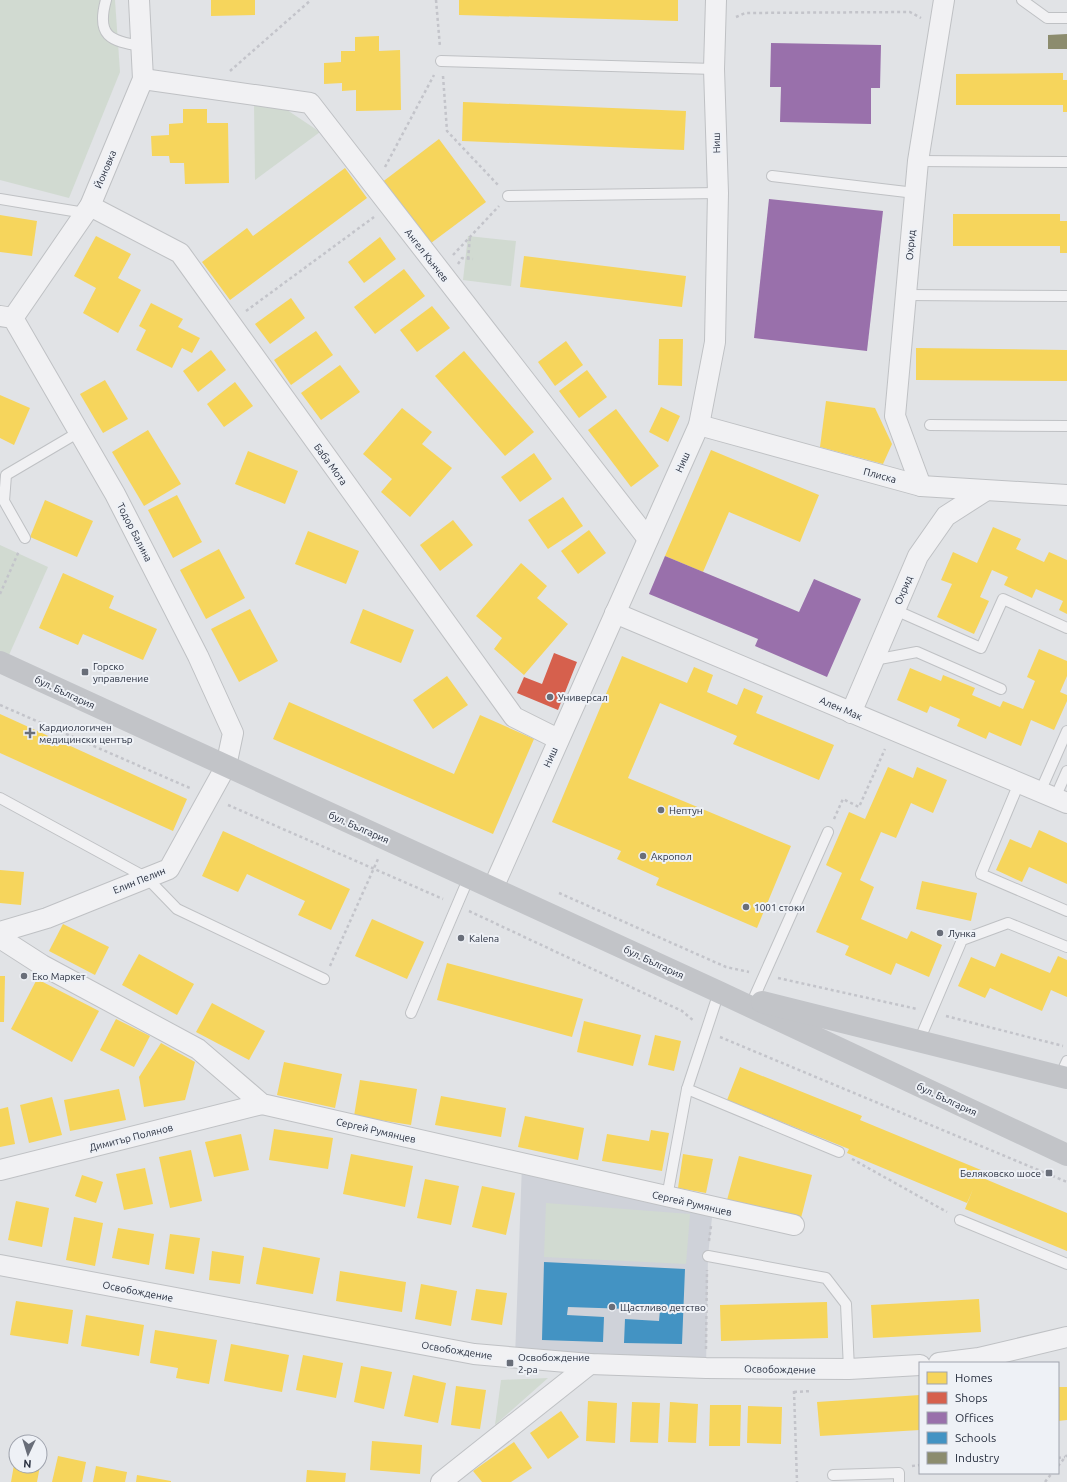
<svg xmlns="http://www.w3.org/2000/svg" width="1067" height="1482" font-family="Ubuntu,sans-serif">
<style>
.built{fill:#cfd2d9}
.green{fill:#d1dad1}
.homes{fill:#f6d55c}
.shops{fill:#d6604d}
.offices{fill:#9970ab}
.schools{fill:#4393c3}
.industry{fill:#8c8c6e}
.lines{fill:none;stroke-linecap:round;stroke-linejoin:round}
.lane-casing{stroke:#bfc1c4;stroke-width:12}
.street-casing{stroke:#bfc1c4;stroke-width:22}
.path{stroke:#c3c4ca;stroke-width:2.5;stroke-dasharray:3 3;stroke-linecap:butt}
.lane{stroke:#f1f1f3;stroke-width:10}
.street{stroke:#f1f1f3;stroke-width:20}
.secondary{stroke:#c2c4c8;stroke-width:22}
.poi-dot{fill:#696e79;stroke:#eef1f6;stroke-width:1.5}
.labels{text-anchor:middle;stroke-width:4;stroke-linejoin:round;paint-order:stroke}
.street-label{font-size:10px;fill:#282f3f;stroke:#eef1f6}
.poi-label{font-size:10px;fill:#282f3f;stroke:#eef1f6;text-anchor:start}
</style>
<rect width="100%" height="100%" fill="#e1e3e6"/>
<!-- built -->
<path class="built" d="M522,1164L713,1208L708,1256L706,1368L515,1358Z"/>
<!-- green -->
<g class="green">
<path d="M0,0H115L120,72L69,198L0,180Z"/>
<path d="M254,104L287,110L320,132L255,180Z"/>
<path d="M468,236L516,241L511,286L463,280Z"/>
<path d="M0,545L48,567L5,664L0,662Z"/>
<path d="M546,1203L690,1214L686,1264L544,1257Z"/>
<path d="M548,1378L495,1425L501,1380Z"/>
</g>
<!-- homes -->
<g class="homes">
<path d="M211,0H255V15L211,16Z"/>
<path d="M459,0H678V21L459,15Z"/>
<path d="M379,36V51L400,50L401,110L356,111V90L342,91V83L324,84V63L341,62V51H355V37Z"/>
<path d="M1063,73V80H1067V112H1063V105H956V74Z"/>
<path d="M463,102L686,111L684,150L462,141Z"/>
<path d="M183,109H207V123H228L229,183L185,184L184,163H170L169,156H152L151,136L169,135V124L183,123Z"/>
<path d="M439,139L486,202L427,246L381,183Z"/>
<path d="M345,168L367,198L230,300L202,262L247,228L253,236Z"/>
<path d="M953,214H1060V221H1067V253H1060V246H953Z"/>
<path d="M0,215L37,221L32,256L0,252Z"/>
<path d="M96,236L131,254L118,278L141,290L118,333L83,313L96,288L74,276Z"/>
<path d="M380,237L396,259L364,283L348,262Z"/>
<path d="M524,256L686,276L682,307L520,287Z"/>
<path d="M404,269L425,296L375,334L354,307Z"/>
<path d="M291,298L305,318L270,344L255,324Z"/>
<path d="M151,303L183,319L178,327L200,338L192,353L182,348L172,368L136,350L146,330L139,326Z"/>
<path d="M432,306L450,328L417,352L400,330Z"/>
<path d="M316,331L333,355L291,385L274,360Z"/>
<path d="M659,339H683L682,386L658,385Z"/>
<path d="M566,341L583,365L555,386L538,362Z"/>
<path d="M916,348L1067,350V381L916,380Z"/>
<path d="M211,350L226,370L198,392L183,371Z"/>
<path d="M464,351L534,432L505,456L435,376Z"/>
<path d="M340,365L360,392L321,420L301,393Z"/>
<path d="M587,370L607,397L579,418L559,391Z"/>
<path d="M105,380L128,419L103,433L80,394Z"/>
<path d="M235,382L253,406L224,427L207,404Z"/>
<path d="M0,395L30,408L14,445L0,438Z"/>
<path d="M826,401L875,408L892,444L883,464L820,447Z"/>
<path d="M661,407L680,416L668,442L649,432Z"/>
<path d="M402,408L432,432L422,444L452,468L410,517L381,492L392,479L363,454Z"/>
<path d="M616,409L659,466L631,487L588,430Z"/>
<path d="M148,430L181,484L144,506L112,452Z"/>
<path d="M711,450L819,495L800,542L729,512L703,572L665,556Z"/>
<path d="M248,451L298,471L285,504L235,484Z"/>
<path d="M534,453L552,479L520,502L501,477Z"/>
<path d="M177,495L202,542L173,558L148,510Z"/>
<path d="M563,497L583,526L548,549L528,520Z"/>
<path d="M45,500L93,521L77,557L30,537Z"/>
<path d="M453,520L473,545L440,571L420,545Z"/>
<path d="M993,527L1021,539L1016,549L1044,562L1049,552L1067,560V614L1059,610L1063,601L1036,589L1032,598L1004,585L1008,577L992,570L980,597L989,601L974,634L937,617L952,584L941,580L953,552L977,563Z"/>
<path d="M589,530L606,553L578,574L561,551Z"/>
<path d="M308,531L359,551L346,584L295,564Z"/>
<path d="M219,549L245,598L206,619L180,570Z"/>
<path d="M521,563L547,586L537,598L568,624L524,675L494,649L502,638L476,616Z"/>
<path d="M63,573L114,596L109,608L157,629L143,660L83,634L78,645L39,628Z"/>
<path d="M250,609L278,661L239,682L211,629Z"/>
<path d="M363,609L414,630L401,663L350,643Z"/>
<path d="M1039,649L1067,661V676L1060,692L1067,695V701L1054,730L1031,720L1021,746L989,732L986,739L957,726L960,719L930,706L927,713L897,700L910,668L941,681L943,675L975,688L972,695L1000,707L1003,701L1023,709L1035,681L1027,677Z"/>
<path d="M622,656L687,683L694,667L713,675L707,692L737,705L744,688L763,696L756,713L834,745L819,780L733,744L737,736L660,703L628,778L791,846L757,928L656,885L659,878L617,859L621,851L552,822Z"/>
<path d="M447,676L468,705L433,729L413,700Z"/>
<path d="M289,702L454,774L480,715L534,739L493,834L273,739Z"/>
<path d="M0,714L187,799L173,831L0,753Z"/>
<path d="M888,767L913,778L917,767L947,780L933,813L911,803L896,838L881,832L860,880L874,887L861,919L907,939L911,931L942,945L929,977L896,963L891,975L845,955L849,946L816,932L842,873L826,865L849,812L865,819Z"/>
<path d="M1039,830L1067,843V884L1029,867L1022,882L996,870L1010,839L1031,848Z"/>
<path d="M223,831L350,889L331,930L298,915L305,901L247,874L238,892L202,876Z"/>
<path d="M0,870L24,872L21,905L0,903Z"/>
<path d="M922,881L977,893L971,921L916,909Z"/>
<path d="M372,919L424,942L407,979L355,956Z"/>
<path d="M63,924L109,947L95,975L49,951Z"/>
<path d="M1001,953L1050,973L1058,956L1067,960V997L1051,990L1042,1011L990,988L985,998L958,986L971,957L995,967Z"/>
<path d="M139,954L194,984L177,1015L122,985Z"/>
<path d="M447,963L583,999L572,1037L437,1000Z"/>
<path d="M0,976H5L4,1022H0Z"/>
<path d="M37,979L99,1011L72,1062L11,1029Z"/>
<path d="M212,1003L265,1031L249,1060L196,1032Z"/>
<path d="M116,1019L150,1036L134,1067L100,1050Z"/>
<path d="M584,1021L641,1035L633,1066L577,1052Z"/>
<path d="M655,1035L681,1041L674,1071L648,1065Z"/>
<path d="M161,1043L195,1062L185,1100L144,1107L139,1077Z"/>
<path d="M284,1062L342,1074L335,1108L277,1095Z"/>
<path d="M740,1067L862,1116L860,1120L981,1170L978,1176L1067,1213V1251L965,1209L973,1189L967,1203L847,1153L849,1149L727,1100Z"/>
<path d="M360,1080L417,1089L411,1125L354,1116Z"/>
<path d="M119,1089L126,1120L70,1131L64,1100Z"/>
<path d="M441,1096L506,1108L501,1137L435,1125Z"/>
<path d="M52,1097L62,1135L29,1143L20,1105Z"/>
<path d="M8,1107L15,1144L0,1147V1109Z"/>
<path d="M525,1116L584,1128L578,1160L518,1147Z"/>
<path d="M274,1129L333,1138L328,1169L269,1160Z"/>
<path d="M651,1130L669,1133L662,1171L602,1161L607,1134L649,1141Z"/>
<path d="M241,1134L249,1170L214,1177L205,1142Z"/>
<path d="M191,1150L202,1201L170,1208L159,1157Z"/>
<path d="M351,1154L413,1166L405,1207L343,1194Z"/>
<path d="M683,1154L713,1159L706,1193L678,1188Z"/>
<path d="M739,1156L812,1175L801,1218L727,1200Z"/>
<path d="M145,1168L153,1204L124,1210L116,1174Z"/>
<path d="M82,1175L103,1182L96,1203L75,1196Z"/>
<path d="M425,1179L459,1186L451,1225L417,1218Z"/>
<path d="M482,1186L515,1193L506,1235L472,1227Z"/>
<path d="M16,1201L49,1208L42,1247L8,1240Z"/>
<path d="M74,1217L103,1223L95,1266L66,1260Z"/>
<path d="M118,1228L154,1234L149,1265L112,1258Z"/>
<path d="M170,1234L200,1238L194,1274L165,1269Z"/>
<path d="M263,1247L320,1258L313,1294L256,1284Z"/>
<path d="M212,1251L244,1256L240,1284L209,1280Z"/>
<path d="M340,1271L406,1282L402,1312L336,1301Z"/>
<path d="M421,1284L457,1291L451,1326L415,1319Z"/>
<path d="M476,1289L507,1293L502,1325L471,1320Z"/>
<path d="M979,1299L981,1332L873,1338L871,1305Z"/>
<path d="M16,1301L73,1310L68,1344L10,1335Z"/>
<path d="M827,1302L828,1338L721,1341L720,1305Z"/>
<path d="M86,1315L144,1325L139,1356L81,1346Z"/>
<path d="M155,1330L217,1340L209,1384L176,1378L178,1368L150,1363Z"/>
<path d="M231,1344L289,1355L282,1392L224,1381Z"/>
<path d="M303,1355L343,1363L336,1398L296,1390Z"/>
<path d="M361,1366L392,1372L384,1409L354,1402Z"/>
<path d="M413,1375L446,1383L438,1423L404,1416Z"/>
<path d="M456,1386L486,1390L480,1429L451,1425Z"/>
<path d="M1058,1387H1067V1420L1058,1421Z"/>
<path d="M920,1395V1430L820,1436L817,1402Z"/>
<path d="M588,1401L617,1403L615,1443L586,1441Z"/>
<path d="M632,1402L660,1403L658,1443L630,1442Z"/>
<path d="M670,1402L698,1404L696,1443L668,1442Z"/>
<path d="M710,1405H741L740,1446H709Z"/>
<path d="M748,1406L782,1407L781,1444L747,1443Z"/>
<path d="M561,1411L579,1437L548,1459L530,1433Z"/>
<path d="M372,1441L422,1445L420,1474L370,1470Z"/>
<path d="M514,1442L532,1468L511,1482H482L473,1471Z"/>
<path d="M58,1456L86,1462L82,1482H52Z"/>
<path d="M15,1459L16,1466H40L37,1482H11Z"/>
<path d="M96,1466L127,1472L125,1482H93Z"/>
<path d="M307,1470L346,1473L345,1482H306Z"/>
<path d="M137,1475L171,1481V1482H136Z"/>
</g>
<!-- shops -->
<path class="shops" d="M554,653L577,662L558,710L517,693L524,677L542,684Z"/>
<!-- offices -->
<g class="offices">
<path d="M771,43L881,45L880,88H871V124L780,122L781,87H770Z"/>
<path d="M769,199L883,211L867,351L754,338Z"/>
<path d="M665,556L799,612L814,579L861,599L827,677L755,646L758,639L649,594Z"/>
</g>
<!-- schools -->
<path class="schools" d="M544,1262L685,1269L682,1344L624,1343L625,1319L659,1321L660,1310L568,1307L567,1315L604,1317L603,1342L542,1340Z"/>
<!-- industry -->
<path class="industry" d="M1067,34V49H1048V35Z"/>
<g class="lines">
<defs>
<g id="lane">
<path d="M106,0C96,36 110,41 141,46"/>
<path d="M1022,0L1047,18H1067"/>
<path d="M441,61L714,69"/>
<path d="M918,161L1067,162"/>
<path d="M772,176L915,193"/>
<path d="M508,196L718,193"/>
<path d="M0,199L85,213"/>
<path d="M906,295L1067,296"/>
<path d="M930,425L1067,426"/>
<path d="M25,538L4,501L6,475L79,432"/>
<path d="M895,610L981,648L1003,599L1067,628"/>
<path d="M874,660L917,652L1001,689"/>
<path d="M1019,783L981,874L1067,911"/>
<path d="M1040,792L1067,731"/>
<path d="M0,798L147,878L177,909L324,979"/>
<path d="M1055,798L1067,771"/>
<path d="M753,1000L828,832"/>
<path d="M411,1013L469,877"/>
<path d="M919,1041L962,940L1008,923L1067,947"/>
<path d="M1060,1076L1067,1061"/>
<path d="M687,1089L839,1152"/>
<path d="M667,1197L687,1089L719,992"/>
<path d="M960,1220L1067,1264"/>
<path d="M708,1256L826,1278L846,1304L849,1369"/>
<path d="M833,1475L899,1473V1482"/>
</g>
<g id="street">
<path d="M143,79L310,103L648,539"/>
<path d="M90,206L180,253L514,717L558,739"/>
<path d="M0,316L13,318L115,494L198,656L233,733L226,766L169,869L47,918L0,932"/>
<path d="M13,318L90,206L143,79L139,0"/>
<path d="M699,425L921,486L1067,495"/>
<path d="M921,486L895,416L918,161L944,0"/>
<path d="M615,613L1067,803"/>
<path d="M851,713L918,556L946,516L985,491"/>
<path d="M493,888L699,425L715,342L718,193L714,69L716,0"/>
<path d="M0,938L42,965L198,1049L262,1104L794,1225"/>
<path d="M0,1170L262,1104"/>
<path d="M0,1265L474,1354L590,1364L706,1368L849,1369L920,1365"/>
<path d="M939,1363L979,1358L1067,1337"/>
<path d="M441,1482L590,1364"/>
</g>
</defs>
<!-- lane casing -->
<use href="#lane" class="lane-casing"/>
<!-- street casing -->
<use href="#street" class="street-casing"/>
<!-- path -->
<g class="path">
<path d="M436,0L440,47"/>
<path d="M736,17L745,13L910,12L921,18"/>
<path d="M230,71L311,0"/>
<path d="M443,76L447,131L498,185"/>
<path d="M385,167L434,75"/>
<path d="M453,255L499,206"/>
<path d="M468,259L470,237"/>
<path d="M458,264L462,258L473,259"/>
<path d="M246,311L374,217"/>
<path d="M0,594L19,551"/>
<path d="M0,705L192,789"/>
<path d="M228,805L443,899"/>
<path d="M834,819L843,799L859,807L885,749"/>
<path d="M559,893L726,967L749,972"/>
<path d="M469,911L682,1011L694,1021"/>
<path d="M330,966L378,859"/>
<path d="M778,978L917,1009"/>
<path d="M946,1016L1063,1046"/>
<path d="M720,1037L1067,1182"/>
<path d="M852,1159L947,1212"/>
<path d="M709,1241L711,1226"/>
<path d="M706,1349L707,1270"/>
<path d="M794,1391L797,1482"/>
<path d="M794,1392L812,1391"/>
<path d="M1058,1458L1065,1457"/>
<path d="M912,1466L920,1465"/>
<path d="M1058,1466L1067,1455"/>
<path d="M1045,1482L1052,1473"/>
</g>
<!-- lane -->
<use href="#lane" class="lane"/>
<!-- street -->
<use href="#street" class="street"/>
<!-- secondary -->
<g class="secondary">
<path d="M0,662L719,992L1067,1155"/>
<path d="M762,1002L1067,1078"/>
</g>
</g>
<!-- markers -->
<g class="poi-dot">
<rect x="81" y="668" width="8" height="8" rx="2"/>
<circle cx="550" cy="697" r="4"/>
<path d="M28 727h4v4h4v4h-4v4h-4v-4h-4v-4h4z"/>
<circle cx="661" cy="810" r="4"/>
<circle cx="643" cy="856" r="4"/>
<circle cx="746" cy="907" r="4"/>
<circle cx="940" cy="933" r="4"/>
<circle cx="461" cy="938" r="4"/>
<circle cx="24" cy="976" r="4"/>
<rect x="1045" y="1169" width="8" height="8" rx="2"/>
<circle cx="612" cy="1307" r="4"/>
<rect x="506" y="1359" width="8" height="8" rx="2"/>
</g>
<g class="labels">
<!-- street labels -->
<g class="street-label">
<text transform="translate(716 143) rotate(-92)" y="4">Ниш</text>
<text transform="translate(105 169) rotate(-67)" y="4">Йоновка</text>
<text transform="translate(910 245) rotate(-85)" y="4">Охрид</text>
<text transform="translate(427 255) rotate(52)" y="4">Ангел Кънчев</text>
<text transform="translate(682 462) rotate(-66)" y="4">Ниш</text>
<text transform="translate(331 464) rotate(54)" y="4">Баба Мота</text>
<text transform="translate(880 475) rotate(15)" y="4">Плиска</text>
<text transform="translate(135 532) rotate(63)" y="4">Тодор Балина</text>
<text transform="translate(903 590) rotate(-67)" y="4">Охрид</text>
<text transform="translate(65 692) rotate(25)" y="4">бул. България</text>
<text transform="translate(841 708) rotate(23)" y="4">Ален Мак</text>
<text transform="translate(550 757) rotate(-66)" y="4">Ниш</text>
<text transform="translate(359 827) rotate(24)" y="4">бул. България</text>
<text transform="translate(139 880) rotate(-22)" y="4">Елин Пелин</text>
<text transform="translate(654 962) rotate(25)" y="4">бул. България</text>
<text transform="translate(947 1099) rotate(25)" y="4">бул. България</text>
<text transform="translate(376 1130) rotate(13)" y="4">Сергей Румянцев</text>
<text transform="translate(131 1137) rotate(-14)" y="4">Димитър Полянов</text>
<text transform="translate(692 1203) rotate(13)" y="4">Сергей Румянцев</text>
<text transform="translate(138 1291) rotate(11)" y="4">Освобождение</text>
<text transform="translate(457 1350) rotate(9)" y="4">Освобождение</text>
<text transform="translate(780 1369) rotate(1)" y="4">Освобождение</text>
</g>
<!-- poi labels -->
<g class="poi-label">
<text x="93" y="670">Горско<tspan x="93" dy="12">управление</tspan></text>
<text x="558" y="701">Универсал</text>
<text x="39" y="731">Кардиологичен<tspan x="39" dy="12">медицински център</tspan></text>
<text x="669" y="814">Нептун</text>
<text x="651" y="860">Акропол</text>
<text x="754" y="911">1001 стоки</text>
<text x="948" y="937">Лунка</text>
<text x="469" y="942">Kalena</text>
<text x="32" y="980">Еко Маркет</text>
<text x="1041" y="1177" text-anchor="end">Беляковско шосе</text>
<text x="620" y="1311">Щастливо детство</text>
<text x="518" y="1361">Освобождение<tspan x="518" dy="12">2-ра</tspan></text>
</g>
</g>
<!-- legend -->
<rect x="919" y="1362" width="140" height="112" fill="#eef1f6" stroke="#9fa3ad"/>
<rect x="927" y="1372" width="20" height="12" fill="#f6d55c" stroke="#9fa3ad"/>
<text x="955" y="1382" font-size="12" fill="#282f3f">Homes</text>
<rect x="927" y="1392" width="20" height="12" fill="#d6604d" stroke="#9fa3ad"/>
<text x="955" y="1402" font-size="12" fill="#282f3f">Shops</text>
<rect x="927" y="1412" width="20" height="12" fill="#9970ab" stroke="#9fa3ad"/>
<text x="955" y="1422" font-size="12" fill="#282f3f">Offices</text>
<rect x="927" y="1432" width="20" height="12" fill="#4393c3" stroke="#9fa3ad"/>
<text x="955" y="1442" font-size="12" fill="#282f3f">Schools</text>
<rect x="927" y="1452" width="20" height="12" fill="#8c8c6e" stroke="#9fa3ad"/>
<text x="955" y="1462" font-size="12" fill="#282f3f">Industry</text>
<!-- north arrow -->
<g transform="translate(28 1454) rotate(184)"><circle r="19" fill="#eef1f6" stroke="#9fa3ad"/>
<path d="M0-3L7 15L0 10L-7 15Z" fill="#696e79"/>
<text y="-6" font-size="11" font-weight="bold" text-anchor="middle" fill="#282f3f">N</text>
</g>
</svg>
